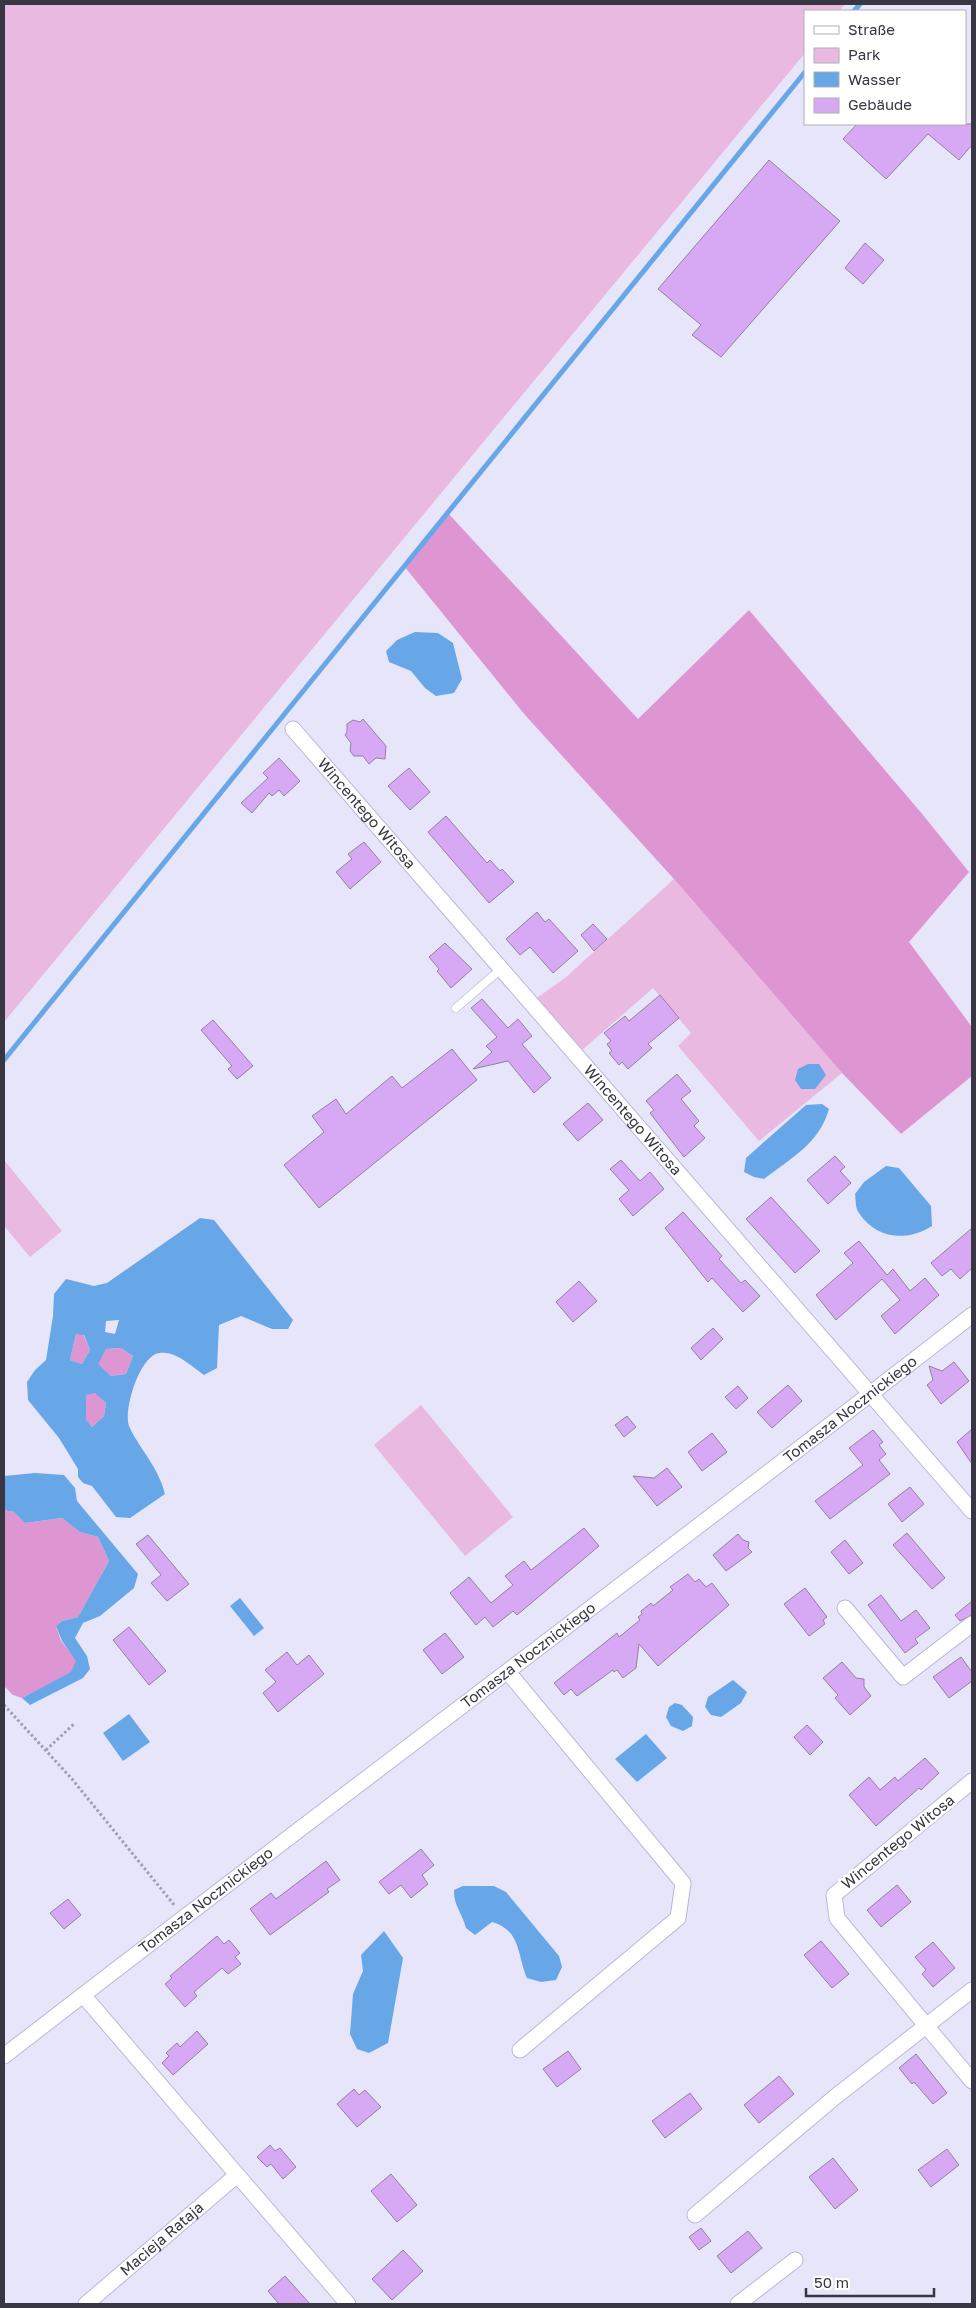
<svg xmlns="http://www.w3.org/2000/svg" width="976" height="2308" font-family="'Golos Text',sans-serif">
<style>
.green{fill:#eab9e1}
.forest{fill:#dd96d2}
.water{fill:#67a7e8;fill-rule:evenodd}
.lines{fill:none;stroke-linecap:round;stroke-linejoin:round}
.stream{stroke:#67a7e8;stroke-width:5}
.building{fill:#d7a9f5;stroke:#93819e}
.lane-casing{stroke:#bbb7d8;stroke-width:9}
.street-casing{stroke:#bbb7d8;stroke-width:17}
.path{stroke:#a09eb0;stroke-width:3;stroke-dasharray:2.5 2.5;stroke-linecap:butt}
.lane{stroke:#fff;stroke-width:8}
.street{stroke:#fff;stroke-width:15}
.labels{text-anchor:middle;stroke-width:5;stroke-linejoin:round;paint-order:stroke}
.street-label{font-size:15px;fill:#383643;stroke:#fff}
</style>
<rect width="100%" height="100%" fill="#e7e5fa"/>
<!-- green -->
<g class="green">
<path d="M4,4H845L839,11H805V53L4,1022Z"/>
<path d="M674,879L842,1073L759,1141L678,1046L691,1033L653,988L580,1052L531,1002L565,978Z"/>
<path d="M4,1160L62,1231L30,1257L4,1226Z"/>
<path d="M421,1405L513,1517L465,1556L374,1445Z"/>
</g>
<!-- forest -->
<g class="forest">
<path d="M447,512L638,719L749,610L923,815L969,872L909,942L972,1027V1076L901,1134L842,1073L674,879L525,715L404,566Z"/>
<path d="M76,1334H83L90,1350L82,1364L70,1360Z"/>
<path d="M121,1348L133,1356L126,1374L111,1376L97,1364L106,1349Z"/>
<path d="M95,1392L106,1403L104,1416L92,1427L86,1419V1395Z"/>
<path d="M4,1510L14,1512L25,1523L62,1518L80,1532L98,1537L109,1561L78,1617L62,1621L56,1626L61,1641L77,1661L72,1672L22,1698L13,1695L4,1686Z"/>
</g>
<!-- water -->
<g class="water">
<path d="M415,632L438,633L453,643L462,679L454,693L436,696L425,688L411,671L389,662L386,651L397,640Z"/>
<path d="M808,1064H819L826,1075L815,1089H801L795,1080L798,1069Z"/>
<path d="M822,1104L829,1109C819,1144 791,1158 764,1179L754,1177L744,1172L746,1158L806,1105Z"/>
<path d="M886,1166L899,1168L931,1206L932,1226C907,1242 876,1239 859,1213C855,1208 856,1200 855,1194L864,1182Z"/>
<path d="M200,1218L214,1220L293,1320L288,1329H272L241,1316L219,1325L217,1368L204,1375C191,1366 176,1351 160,1353C140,1354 123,1410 129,1426C140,1450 158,1466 165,1494L130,1518L116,1517L92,1486L83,1483L78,1477V1469L59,1438L28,1400L27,1382L35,1370L46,1360L53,1316L54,1294L66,1279L94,1286L107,1283ZM119,1320L115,1334L105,1332L106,1321ZM76,1334L84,1335L90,1350L82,1364L70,1360ZM121,1348L133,1356L126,1374L111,1376L98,1364L106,1349ZM95,1393L106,1403L104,1416L92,1427L86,1419V1395Z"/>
<path d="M35,1473L64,1475L75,1488L77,1501L138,1574L134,1588L100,1616L83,1623L75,1638L87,1656L90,1669L83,1678L30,1705L22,1698L71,1672L76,1661L62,1641L56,1626L62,1621L78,1617L109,1561L98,1537L80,1532L62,1518L25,1523L14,1512L4,1510V1476Z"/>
<path d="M240,1598L264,1628L254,1636L230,1606Z"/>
<path d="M733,1680L747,1692L741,1703L721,1717L711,1715L705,1707L708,1697Z"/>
<path d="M675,1703L682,1705L693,1717L692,1726L683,1731L671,1726L666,1717L669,1707Z"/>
<path d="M129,1714L150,1742L123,1761L103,1733Z"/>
<path d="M646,1734L667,1758L637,1782L615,1759Z"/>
<path d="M463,1886H494L506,1892L559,1956L562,1967L556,1980L541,1982L527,1978C517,1955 521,1930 492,1922L475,1935L466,1928C463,1915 453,1904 454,1890Z"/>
<path d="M384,1931L403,1958L388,2043L369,2053L357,2049L350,2034L351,2021L353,1994L363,1971L361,1955Z"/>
</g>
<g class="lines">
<!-- stream -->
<g class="stream">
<path d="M854,11L860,4"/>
<path d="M4,1060L805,72"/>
</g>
</g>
<!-- building -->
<g class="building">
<path d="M857,124H972V145L959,160L928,134L886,179L843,139Z"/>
<path d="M769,160L840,221L721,357L692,335L701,325L658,289Z"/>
<path d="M865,243L884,260L863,284L845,268Z"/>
<path d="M363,719L386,746L385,759L376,758L369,764L363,756H354L350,751L351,743L345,735L347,732V724L353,720L360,722Z"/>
<path d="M279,758L300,781L284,796L279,790L272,796L269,793L252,813L241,803L268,778L263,773Z"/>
<path d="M409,768L430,792L410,810L388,786Z"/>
<path d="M446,816L487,863L490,860L500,871L502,869L514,882L489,903L428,832Z"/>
<path d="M364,842L381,862L350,889L336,872L352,859L348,854Z"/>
<path d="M537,912L545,922L549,919L578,951L553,973L530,947L520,955L506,939Z"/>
<path d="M593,924L607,939L594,951L581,935Z"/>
<path d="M445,943L472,969L451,988L437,971L439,969L429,957Z"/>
<path d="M660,995L679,1018L648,1044L652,1048L628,1069L622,1062L619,1065L609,1053L612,1051L607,1044L611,1041L604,1033L625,1016L629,1021Z"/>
<path d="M482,999L508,1028L518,1019L532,1036L522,1044L551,1078L534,1093L508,1061L473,1069L492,1052L486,1046L497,1037L471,1008Z"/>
<path d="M213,1020L253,1066L237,1079L228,1069L232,1066L201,1030Z"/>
<path d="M452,1049L477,1080L319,1208L284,1165L324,1132L312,1116L336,1099L346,1114L392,1076L402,1088Z"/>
<path d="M677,1074L691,1091L681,1099L699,1121L694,1126L705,1138L684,1157L650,1113L654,1110L646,1101Z"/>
<path d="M588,1103L603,1120L578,1141L563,1124Z"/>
<path d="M835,1156L845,1167L840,1171L851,1183L828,1204L807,1180Z"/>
<path d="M621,1160L640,1181L650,1172L664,1189L633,1216L619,1199L629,1190L610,1169Z"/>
<path d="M771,1197L820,1251L795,1273L746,1219Z"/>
<path d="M683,1212L722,1256L719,1259L741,1283L745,1280L760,1296L743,1312L712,1278L708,1282L665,1228Z"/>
<path d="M972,1228V1268L960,1279L951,1269L942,1276L931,1263Z"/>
<path d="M859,1241L887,1275L893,1269L910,1291L925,1278L939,1295L895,1334L881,1316L900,1300L882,1279L836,1320L816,1295L853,1263L844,1253Z"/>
<path d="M579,1281L597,1301L573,1322L556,1302Z"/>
<path d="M713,1328L723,1339L701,1360L691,1348Z"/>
<path d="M954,1362L969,1381L941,1404L927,1385L933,1380L929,1366L942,1371Z"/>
<path d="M788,1385L802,1401L772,1428L757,1412Z"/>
<path d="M738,1386L748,1398L736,1409L725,1397Z"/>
<path d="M627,1416L636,1427L624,1437L615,1425Z"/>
<path d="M972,1429V1464L957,1442Z"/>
<path d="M873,1430L883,1442L879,1445L886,1454L879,1460L890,1474L830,1519L815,1501L863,1465L849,1448Z"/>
<path d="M712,1433L727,1452L702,1471L688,1452Z"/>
<path d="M667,1468L682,1487L657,1506L633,1476L654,1478Z"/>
<path d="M910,1487L924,1504L902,1522L888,1504Z"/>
<path d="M584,1528L599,1546L517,1615L513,1611L493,1627L485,1617L476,1625L450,1593L469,1577L491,1603L513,1585L505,1576L524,1561L531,1570L535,1567Z"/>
<path d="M907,1533L945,1578L932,1589L893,1545Z"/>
<path d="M738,1534L743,1540L749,1542L748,1548L752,1552L726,1571L713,1555Z"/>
<path d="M148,1535L189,1584L167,1601L151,1583L161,1575L136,1544Z"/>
<path d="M845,1540L863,1563L849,1574L831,1552Z"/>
<path d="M688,1574L695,1582L699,1579L706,1587L712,1583L729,1605L658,1666L639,1644L636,1668L623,1678L617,1670L614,1672L613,1670L577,1696L571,1689L564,1695L554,1683L617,1633L619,1637L640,1620L638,1617L642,1614L641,1611L651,1603L653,1606L673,1590L670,1587Z"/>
<path d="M805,1588L827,1617L823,1620L825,1624L809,1636L784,1604Z"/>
<path d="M881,1595L901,1621L916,1610L930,1628L915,1639L918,1643L905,1653L868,1605Z"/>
<path d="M972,1601V1615L960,1621L955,1615Z"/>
<path d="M129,1627L166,1671L149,1685L113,1640Z"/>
<path d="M445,1633L464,1657L442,1674L423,1650Z"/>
<path d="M287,1652L297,1665L309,1655L324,1674L278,1712L263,1693L276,1682L265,1670Z"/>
<path d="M961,1657L972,1672V1681L949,1698L933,1677Z"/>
<path d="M842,1662L856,1678L864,1679V1687L871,1696L850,1715L835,1698L838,1695L823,1678Z"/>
<path d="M807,1725L823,1742L810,1755L794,1737Z"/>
<path d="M925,1758L939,1773L921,1790L919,1788L876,1826L849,1795L869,1777L880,1790L895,1777L898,1781Z"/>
<path d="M421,1849L434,1865L422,1875L428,1884L411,1898L401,1885L389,1894L379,1882Z"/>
<path d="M326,1861L340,1880L327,1889L329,1892L270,1935L250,1909L271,1893L276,1899Z"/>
<path d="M897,1885L911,1902L881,1927L867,1910Z"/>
<path d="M68,1899L81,1915L64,1929L50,1913Z"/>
<path d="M217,1936L224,1944L229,1940L240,1953L235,1957L241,1964L228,1974L222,1968L194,1992L197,1996L185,2007L165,1984L172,1978L170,1976Z"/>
<path d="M821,1941L849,1974L832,1988L804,1955Z"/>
<path d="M933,1942L955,1968L933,1987L922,1974L926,1970L915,1957Z"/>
<path d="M197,2031L208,2044L173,2075L162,2063L169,2056L166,2053L177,2043L180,2047Z"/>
<path d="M568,2051L581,2069L557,2087L543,2069Z"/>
<path d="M916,2054L947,2093L933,2104L914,2082L912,2084L899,2068Z"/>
<path d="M779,2076L794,2094L759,2123L744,2105Z"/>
<path d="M354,2089L359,2095L365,2090L381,2107L357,2127L337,2104Z"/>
<path d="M690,2093L702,2109L665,2138L652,2121Z"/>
<path d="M270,2145L275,2151L280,2148L296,2167L283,2179L271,2164L267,2167L257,2157Z"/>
<path d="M947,2149L959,2165L931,2187L918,2170Z"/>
<path d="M833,2158L858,2190L835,2209L809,2177Z"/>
<path d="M391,2174L417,2205L397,2222L371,2191Z"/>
<path d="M701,2228L711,2241L699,2250L689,2237Z"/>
<path d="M748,2231L762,2248L731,2273L717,2256Z"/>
<path d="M403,2250L423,2271L392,2300L372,2279Z"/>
<path d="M285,2276L310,2304H279L268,2291Z"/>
</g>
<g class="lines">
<defs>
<path id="lane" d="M456,1008L501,969"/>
<g id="street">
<path id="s1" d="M293,729L972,1511"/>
<path d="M845,1608L903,1677L972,1624"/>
<path d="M508,1672L683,1883L678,1918L520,2050"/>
<path d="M972,1781L834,1895L837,1918L972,2081"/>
<path d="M83,1995L348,2304"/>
<path id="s2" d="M4,2056C325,1807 652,1565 972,1315"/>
<path d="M695,2215L835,2097L972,1990"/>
<path id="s3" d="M86,2304L237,2175"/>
<path d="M738,2304L795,2260"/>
</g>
</defs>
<!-- lane casing -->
<use href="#lane" class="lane-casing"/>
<!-- street casing -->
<use href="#street" class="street-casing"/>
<!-- path -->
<g class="path">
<path d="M4,1705L72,1779L175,1906"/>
<path d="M46,1750L75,1723"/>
</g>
<!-- lane -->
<use href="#lane" class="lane"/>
<!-- street -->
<use href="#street" class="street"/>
</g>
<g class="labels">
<!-- street labels -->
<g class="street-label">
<text dy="5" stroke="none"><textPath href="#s1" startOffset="112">Wincentego Witosa</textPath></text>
<text dy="5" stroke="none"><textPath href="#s1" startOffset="518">Wincentego Witosa</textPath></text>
<text dy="5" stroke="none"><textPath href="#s2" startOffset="1065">Tomasza Nocznickiego</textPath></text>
<text dy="5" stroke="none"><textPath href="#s2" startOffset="660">Tomasza Nocznickiego</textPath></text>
<text transform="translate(898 1842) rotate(-39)" y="5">Wincentego Witosa</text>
<text dy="5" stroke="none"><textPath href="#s2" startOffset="255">Tomasza Nocznickiego</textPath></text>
<text dy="5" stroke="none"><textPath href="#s3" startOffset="100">Macieja Rataja</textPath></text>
</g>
</g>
<!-- border -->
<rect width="976" height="2308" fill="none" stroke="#383643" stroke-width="10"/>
<!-- legend -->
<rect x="804" y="10" width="162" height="115" fill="#ffffff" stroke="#afafb4"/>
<rect x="814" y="26" width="25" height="8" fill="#ffffff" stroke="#afafb4"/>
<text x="848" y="35" font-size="15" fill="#383643">Straße</text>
<rect x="814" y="48" width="25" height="15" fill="#eab9e1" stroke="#afafb4"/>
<text x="848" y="60" font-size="15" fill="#383643">Park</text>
<rect x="814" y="72" width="25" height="15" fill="#67a7e8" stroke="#afafb4"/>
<text x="848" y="85" font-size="15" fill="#383643">Wasser</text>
<rect x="814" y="98" width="25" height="15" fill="#d7a9f5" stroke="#afafb4"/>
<text x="848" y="110" font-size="15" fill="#383643">Gebäude</text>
<!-- scale -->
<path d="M806 2288v8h128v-8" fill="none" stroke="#383643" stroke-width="2.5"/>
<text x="814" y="2288" font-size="15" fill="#383643" stroke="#ffffff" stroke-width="4" paint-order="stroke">50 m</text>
</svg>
